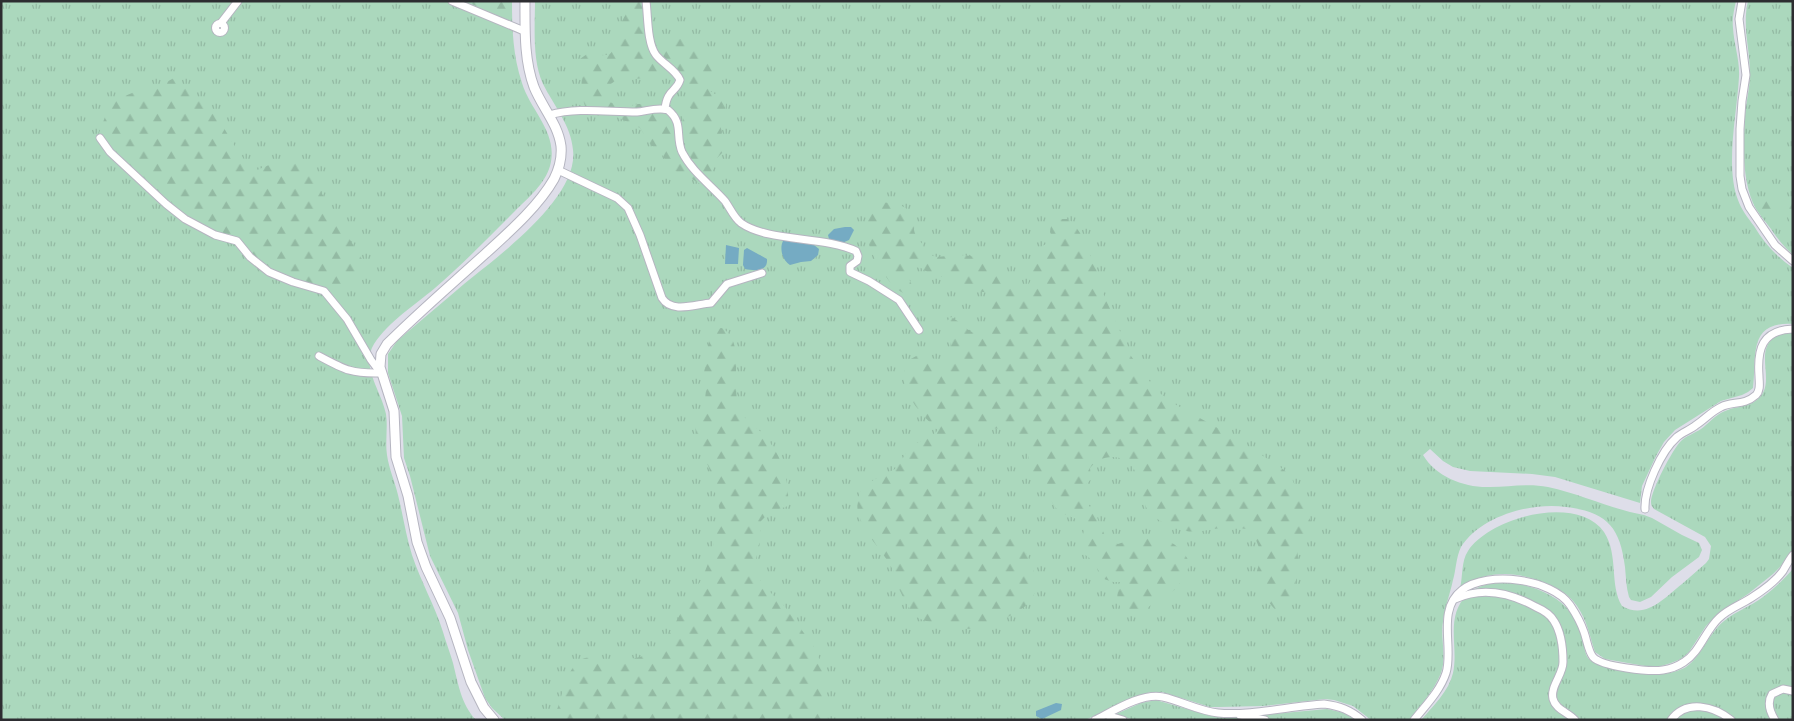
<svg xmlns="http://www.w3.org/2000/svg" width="1794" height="721" font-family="Arial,sans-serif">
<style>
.grass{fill:url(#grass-tufts)}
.forest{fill:url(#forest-firs)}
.water{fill:#75abc3}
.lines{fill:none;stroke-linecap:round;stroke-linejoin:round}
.street-casing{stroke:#b5b5c0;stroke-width:9}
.secondary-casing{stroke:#b5b5c0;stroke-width:11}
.street{stroke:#fff;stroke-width:7}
.secondary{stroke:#fff;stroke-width:9}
</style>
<defs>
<pattern id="grass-tufts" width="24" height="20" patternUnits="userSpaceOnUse" patternTransform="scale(1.25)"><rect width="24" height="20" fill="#abd8bd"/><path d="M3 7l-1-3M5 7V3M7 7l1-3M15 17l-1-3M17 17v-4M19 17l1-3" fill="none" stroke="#93baa3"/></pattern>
<pattern id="forest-firs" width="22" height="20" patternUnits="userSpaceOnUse" patternTransform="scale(1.25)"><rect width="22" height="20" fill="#abd8bd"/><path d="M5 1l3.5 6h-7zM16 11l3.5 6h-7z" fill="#93baa3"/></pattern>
</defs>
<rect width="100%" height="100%" fill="#dedee9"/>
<!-- grass -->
<g class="grass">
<path d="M1,1H512C512,29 513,56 522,83C531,112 559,133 550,166C545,184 528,198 515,211C489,237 463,264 435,288C415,305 389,321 374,344C360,366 382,392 386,414C388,428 385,442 387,455C389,469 395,482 398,495C403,515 406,536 412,555C421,582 435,606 443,632C446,642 450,653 453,663C458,683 461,704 476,720H1Z"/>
<path d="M535,1H1736C1734,10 1732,19 1733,28C1734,45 1740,60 1739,77C1737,113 1725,166 1738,200C1741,209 1748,218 1754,226C1764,243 1777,257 1793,268V324C1747,321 1757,358 1753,388L1748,392L1742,395L1721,401L1675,430L1664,442L1656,456L1642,486L1640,503L1555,477L1532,474L1470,471L1453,467L1443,461L1430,449L1423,455C1436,477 1465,488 1490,487C1510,487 1528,483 1548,487C1581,494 1611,509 1644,515L1652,518L1682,535L1699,543L1702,550L1699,557L1672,577L1651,597L1640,602L1631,600L1629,597C1626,587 1626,577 1625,567C1620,526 1606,512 1566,507C1531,502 1481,516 1461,547C1456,557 1456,570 1453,580C1450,594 1445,607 1443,621C1440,638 1447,656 1441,673C1434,691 1420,706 1409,720H1371L1353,706L1334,700L1325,699L1263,706L1219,707H1210L1162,692H1150L1085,720H505L492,708L485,698L468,650L458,613L430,556L410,476L404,458L402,416L388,373V354L397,341C419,322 442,303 464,284C497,257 579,198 573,150C571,125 554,106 543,84C532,60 535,27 535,1Z"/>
<path d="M1748,1H1793V255C1784,247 1777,238 1771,229C1765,221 1757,212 1753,203C1742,177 1743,144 1745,116C1746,102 1750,88 1750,74C1750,49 1742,26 1748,1Z"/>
<path d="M1784,332H1793V549L1780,567L1773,574L1748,594L1720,612L1706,626L1689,652L1681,659L1671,663L1658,667L1645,666L1605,659L1595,652C1590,637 1587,620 1577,606C1569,594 1557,587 1543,582C1514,571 1487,570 1460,588C1463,577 1461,561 1468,551C1490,517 1577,494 1604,532C1619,555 1609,585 1622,606C1646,620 1664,598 1682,584C1690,577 1698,570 1706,563L1709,559L1711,546L1705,537L1654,509C1652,506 1651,506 1651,502C1651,491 1672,450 1681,441C1686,436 1695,433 1701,429C1708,424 1716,414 1725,411C1734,407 1744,407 1754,402C1783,384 1745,346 1784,332Z"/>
<path d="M1793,569V720H1421C1433,706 1449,691 1453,673C1459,646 1444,616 1468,594C1493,571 1552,586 1570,612C1575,619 1579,628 1582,636C1584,643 1584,652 1588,658C1596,669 1646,674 1660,674C1668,674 1679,671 1686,667C1702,656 1708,634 1724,621C1736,611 1751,606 1763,597C1774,589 1784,579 1793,569Z"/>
<path d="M1156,700L1211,716L1261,715L1327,709L1345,713L1355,720H1134L1116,714L1141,703Z"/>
</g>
<!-- forest -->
<g class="forest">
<path d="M465,1H512V22Z"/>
<path d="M625,1H644L649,36L667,72L663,76L615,81L608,86L606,97L609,102L627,107L637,104H648C655,102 655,93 664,99V107L643,109H586L581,94L582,75L580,59L587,54C597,53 614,61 613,45L621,35V23L626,14L627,8Z"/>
<path d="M674,36L678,37L688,44L700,47L717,63L719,70L718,74L707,83V86L710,91L725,100C728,108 722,115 719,122L722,132L720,142L724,149L723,152L714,161L711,183L700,173L690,159L687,146L681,139L683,116L692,110L686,103C694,78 670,70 658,52C655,47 654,42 653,37H661L668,41L670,40V38Z"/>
<path d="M174,78L212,108L237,150L246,162L257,170L281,160L300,158L368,269L330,290L280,274L257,259L240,240L220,234L184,214L117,153L99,133L108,109L115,100L137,91L159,86Z"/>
<path d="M663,110L671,113L676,133L675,139L710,190L687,176L670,169L663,156L650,144L640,128L617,117L612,118L603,115L599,116L591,112Z"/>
<path d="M1780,197H1787L1793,200V230L1788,217L1782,213L1757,210L1754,205Z"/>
<path d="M874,202C888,202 908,203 914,218C915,222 914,226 914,230C915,236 920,241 924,246C926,248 928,253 931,255C938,259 946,255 953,255C965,255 977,256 987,260C1008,270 1002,292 1029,284C1032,277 1032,276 1030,269C1026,251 1041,246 1054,241L1050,232L1051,224L1059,219H1068L1074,224L1080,233L1096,268L1103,293L1131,356L1156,390L1171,402L1232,436L1280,467L1291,476L1302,504L1317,533L1299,535C1295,545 1298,549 1298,559C1298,582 1294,596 1280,614C1270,605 1254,587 1257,571C1258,566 1261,562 1261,556C1260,548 1255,538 1252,530C1242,528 1232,527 1221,528C1205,530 1192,535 1176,528C1167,525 1157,520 1150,513C1137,499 1145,458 1113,457C1102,457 1096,461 1090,468L1091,479L1083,488L1081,496L1095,513L1106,538L1118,544C1126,542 1136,536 1145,535C1164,535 1182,546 1190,563C1187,572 1183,580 1177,587C1170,596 1161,599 1151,605C1148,607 1146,611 1142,613C1133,619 1120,612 1118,601C1116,595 1119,588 1120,582H1113L1104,579L1091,559L1084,554L1080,542L1084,531L1082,522C1064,512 1056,516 1049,494L1040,490L1027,468L1029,455L1026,438C1017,431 1000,426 989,430C985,432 982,436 979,439C974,465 977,496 991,519C998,531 1011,535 1020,544C1026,550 1029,559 1032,567C1046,601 1020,612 994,623C975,632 958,629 938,624C931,622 923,621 917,617C908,610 902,594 897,585C895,580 895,575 893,570C883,550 864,535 858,512C856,503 859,495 862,486L895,469L900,463L910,446L932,436L938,430C919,413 896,388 907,361L920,354L940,361L950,358L952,349L945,323L951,317C970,327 969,341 994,327L993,321L988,317V308L998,296L995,290L984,292L974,291L952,280L929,273L921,268L905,264L906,272L919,301C911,297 901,293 895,287C888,282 870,253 869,244C868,239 870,234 869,229C868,220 866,215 868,206Z"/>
<path d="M722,328C741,339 735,366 736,384C736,397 737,410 747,420C752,426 759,429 764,435C781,454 790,480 788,506L770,512L761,521L760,543L755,563L759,578L764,586L785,607L817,651L824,678L828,720H552L558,707L567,677L577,661L585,658L591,657L608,661H622L640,657L657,649L665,641L687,602L702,579L711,556L720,511L709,468L699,445L694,421L704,411L706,389L704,372L707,358L710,332L713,329Z"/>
</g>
<!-- water -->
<g class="water">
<path d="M845,227H851L854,230L849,240L842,243L829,239L828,235L834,229Z"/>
<path d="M785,240L814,245L819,249L818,255L811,261L801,262L790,265C783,261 779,249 783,241Z"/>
<path d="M726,245L739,248L738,264H725Z"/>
<path d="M747,248L767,259C768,272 755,271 745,269L743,265L744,250Z"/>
<path d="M1056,703L1062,704L1061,710L1042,719L1036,716V711Z"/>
</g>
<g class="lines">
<defs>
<g id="street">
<path d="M452,1L524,31"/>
<path d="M646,1C648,16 647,43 656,55C663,64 676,70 680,80C676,93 667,89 665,109"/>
<path d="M1742,1L1739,19L1746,75L1742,101L1740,129V176L1742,189L1749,207L1775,245L1793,261"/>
<path d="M221,23L238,1"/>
<circle cx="220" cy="28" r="4.5"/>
<path d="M549,115C578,107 607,112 637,112C647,111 658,107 668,110C684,123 675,136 682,152C692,172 711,185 725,201C730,208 734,218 741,223C768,242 824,236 856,251L858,256L857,261L850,266V272L869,281L899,300L919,330"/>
<path d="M100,138L110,152L166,204L185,219L215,235L237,241L250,257L269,272L293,282L324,291L347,319L371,360L380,372"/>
<path d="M558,170L617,198L628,208L640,235L662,298C672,314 696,304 711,303L727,284L762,273"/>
<path d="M319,356C345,370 352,374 382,373"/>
<path d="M1645,509C1644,489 1661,451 1677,437C1683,432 1690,430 1696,425C1704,420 1712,411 1721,407C1732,401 1744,406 1756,395C1761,390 1759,382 1759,376C1757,349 1762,330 1793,329"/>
<path d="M1455,599C1483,586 1511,593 1536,607C1543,610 1550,614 1554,621C1561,632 1563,650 1563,662C1563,675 1550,686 1553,699C1556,710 1568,712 1575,720"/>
<path d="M1106,715L1123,720"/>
<path d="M1240,715L1265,720"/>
<path d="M1095,720C1113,711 1143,692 1163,697C1181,701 1199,711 1218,713C1250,716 1291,706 1324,704C1340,706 1350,710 1362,720"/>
<path d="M1414,720C1426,705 1440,691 1446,673C1454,648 1436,610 1462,590C1488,570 1552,579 1570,605C1576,614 1581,623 1584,632C1587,640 1588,651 1593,657C1602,667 1650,672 1663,670C1670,669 1678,666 1684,662C1700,652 1705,631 1719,618C1728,609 1740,605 1751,598C1762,591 1775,582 1783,571C1786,566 1789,560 1793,555"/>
<path d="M1671,720C1686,699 1714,706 1731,720"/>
<path d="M1775,720C1770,712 1767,702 1772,694L1783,689L1793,691"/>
</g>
<path id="secondary" d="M494,720L484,708L471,682L450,618L426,567L417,542L408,496L396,457L394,411L380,367L381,354L387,344C418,313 452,284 485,254C508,233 538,207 554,179C559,169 562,157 561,146C558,124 542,107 534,87C524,60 525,30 525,1"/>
</defs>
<!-- street casing -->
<use href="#street" class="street-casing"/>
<!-- secondary casing -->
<use href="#secondary" class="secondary-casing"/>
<!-- street -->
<use href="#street" class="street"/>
<!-- secondary -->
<use href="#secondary" class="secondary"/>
</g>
<!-- border -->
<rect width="1794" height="721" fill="none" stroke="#2d2d31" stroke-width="5"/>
</svg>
